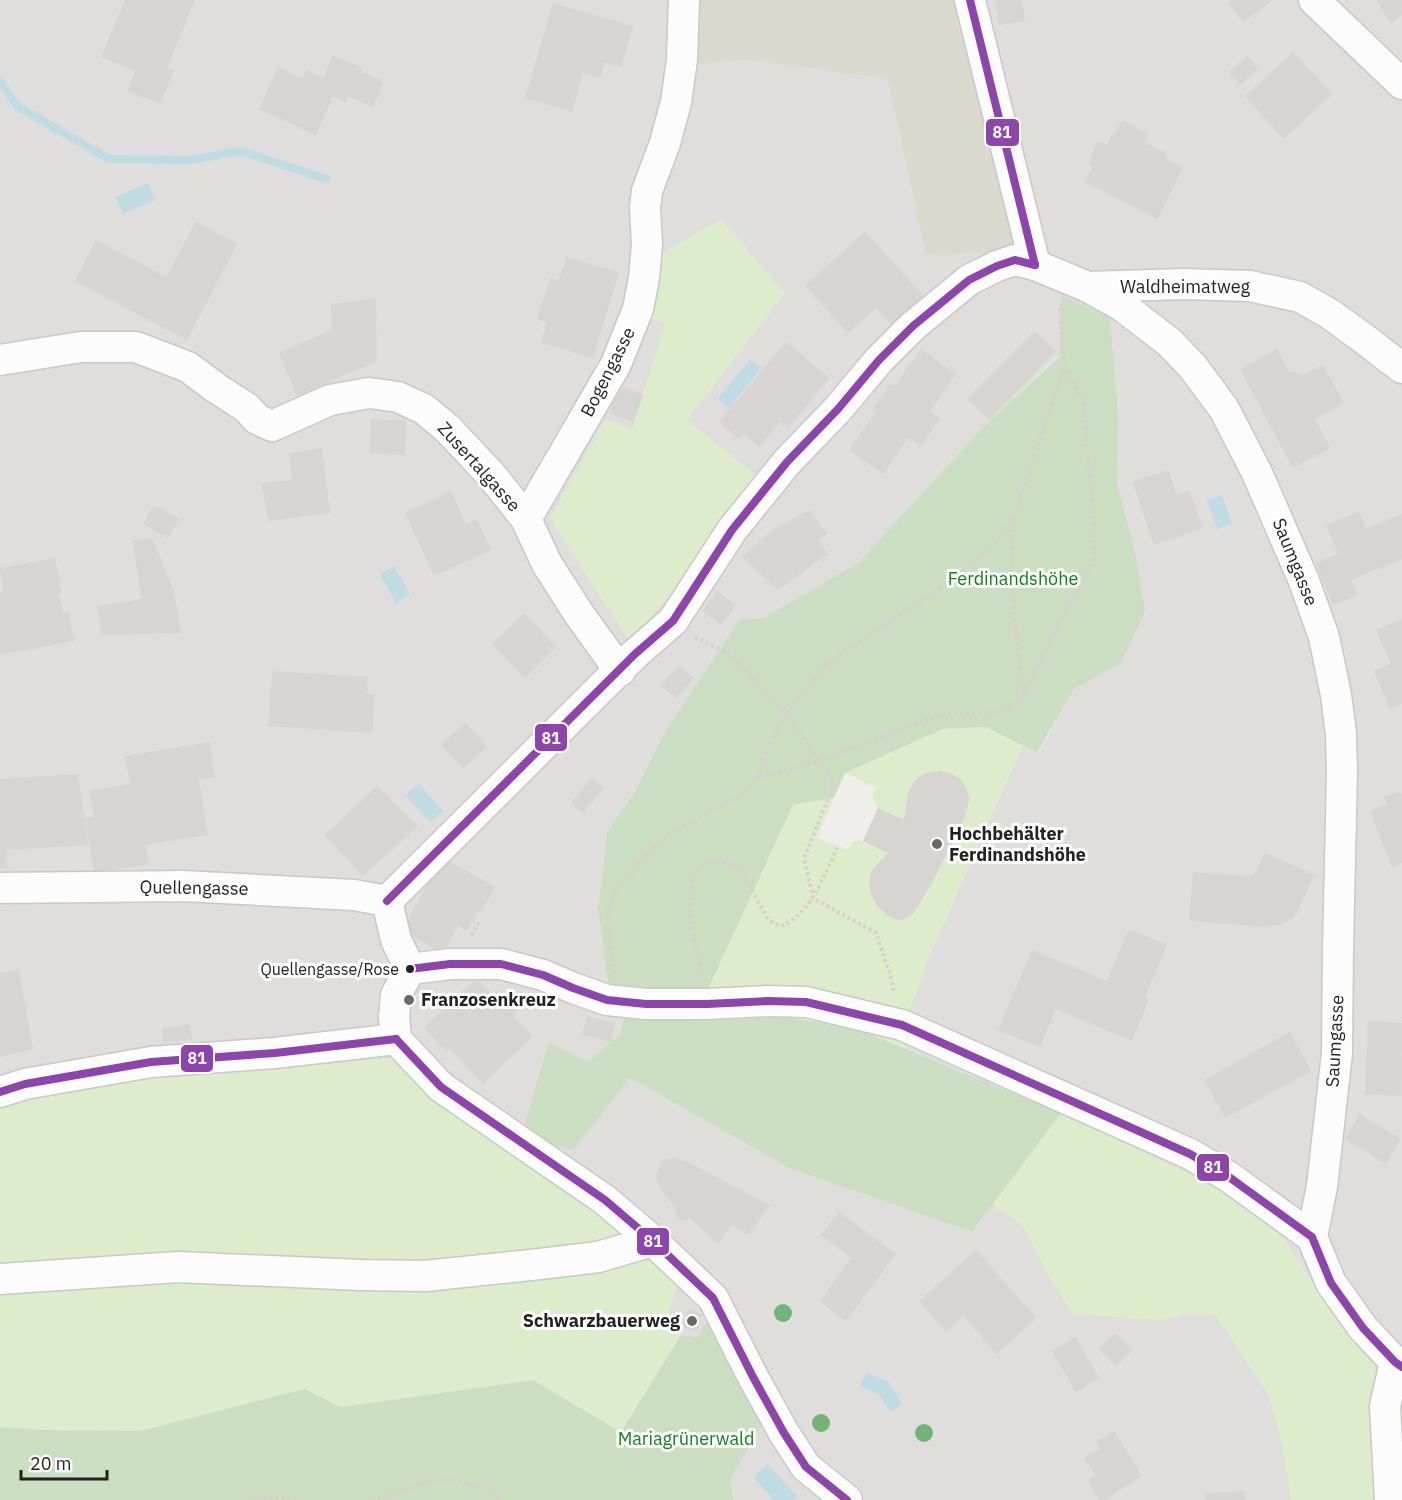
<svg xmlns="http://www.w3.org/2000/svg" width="1402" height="1500" font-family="'IBM Plex Sans',sans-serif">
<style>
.residential{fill:#dfdedc;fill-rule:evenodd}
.construction{fill:#d9d9cd}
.grass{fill:#ddeccb}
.forest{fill:#cbdec1}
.water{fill:#bfdbe3}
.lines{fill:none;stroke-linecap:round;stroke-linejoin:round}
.stream{stroke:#bfdbe3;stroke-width:8}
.building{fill:#d7d4d2}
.minor-casing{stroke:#c9c8c7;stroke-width:33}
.path{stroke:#dccecd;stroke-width:4;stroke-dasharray:3 3;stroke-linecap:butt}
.minor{stroke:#fdfcfc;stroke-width:30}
.bus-1-casing{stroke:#fff;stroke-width:12}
.bus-1{stroke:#8e44ad;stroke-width:8}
.tree{fill:#73b476}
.poi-dot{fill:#6a6968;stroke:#fff;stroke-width:2}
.bus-dot{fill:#222;stroke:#fff;stroke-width:2}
.labels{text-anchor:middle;stroke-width:6;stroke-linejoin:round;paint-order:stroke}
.bus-label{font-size:16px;fill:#222;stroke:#fff;text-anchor:end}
.street-label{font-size:18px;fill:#222;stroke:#fff}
.park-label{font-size:18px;fill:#0c8416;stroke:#fff}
.poi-label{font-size:18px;font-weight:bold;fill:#222;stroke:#fff;text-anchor:start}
.line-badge{stroke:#fff;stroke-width:2}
.badge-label{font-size:16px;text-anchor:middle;font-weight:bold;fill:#fff}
</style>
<rect width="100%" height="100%" fill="#f0eeeb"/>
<!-- residential -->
<path class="residential" d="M0,0H1402V1500H733L731,1478L762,1425L712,1315L697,1337L681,1335L666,1321L0,1106ZM1110,318L1119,420L1117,482L1135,553L1121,663L1074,689L1038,753L1022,746L927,961L905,1020L906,1049L1061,1113L972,1232L791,1169L630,1078L573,1149L549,1042L588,1062L620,1034L625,1015L608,984L598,908L607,832L634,793L664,733L740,619L763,618L858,563L987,423L1060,355Z"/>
<!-- construction -->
<path class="construction" d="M700,0H956L958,24L1019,252L926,255L888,79L751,60L699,63Z"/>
<!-- grass -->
<g class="grass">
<path d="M721,219L785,293L687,420L757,476L683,581L629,641L550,518L606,419L632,429L665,325L650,317L663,253Z"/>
<path d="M986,727L1022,746L927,961L921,981L905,1020L906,1049L860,1030L701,1021L625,1015L608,984L703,1000L793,805L834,798L817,838L848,850C852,841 854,840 863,841L878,808C871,799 872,798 875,787L845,773L943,729Z"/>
<path d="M394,1058L612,1216L679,1281L666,1321L681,1335L621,1432L533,1380L341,1407L305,1390L140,1431L46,1430L0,1427V1106L100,1083Z"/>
<path d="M1061,1113L1207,1182L1280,1233L1341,1325L1380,1373L1381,1500H1291L1282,1444L1268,1393L1215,1315L1190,1314L1160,1320L1073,1314L1045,1270L1023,1225L992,1205Z"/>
</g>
<!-- forest -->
<g class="forest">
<path d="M1061,295L1110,318L1119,420L1117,482L1135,553L1145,611L1121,663L1074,689L1037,753L986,727L943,729L845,773L834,798L793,805L703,1000L608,984L598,908L607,832L634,793L664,733L740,619L763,618L858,563L987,423L1060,356V302Z"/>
<path d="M625,1015L701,1021L786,1017L860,1030L1061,1113L972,1232L791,1169L630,1078L573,1150L548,1143L524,1126L549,1042L588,1062L620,1034Z"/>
<path d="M712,1314L762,1425L731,1478L733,1500H0V1427L46,1430L140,1431L305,1389L341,1407L533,1380L621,1432L681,1335L697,1337Z"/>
</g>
<!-- water -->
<g class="water">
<path d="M148,183L155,200L123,214L116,197Z"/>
<path d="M750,359L761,368L729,408L718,399Z"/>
<path d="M1222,495L1232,524L1217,529L1207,500Z"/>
<path d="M394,566L410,594L396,603L380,574Z"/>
<path d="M419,784L443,811L430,822L406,795Z"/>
<path d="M867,1373L888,1382L902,1403L891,1412L879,1394L860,1386Z"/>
<path d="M767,1464L797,1496L792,1500H774L753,1477Z"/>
</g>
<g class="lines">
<!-- stream -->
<path class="stream" d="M0,81L17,106L109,159L190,160L241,151L326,179"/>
</g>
<!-- building -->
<g class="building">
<path d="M125,0H195L167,68L174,71L160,104L127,91L135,71L101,57Z"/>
<path d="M995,0H1022L1025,21L999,25Z"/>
<path d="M1231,0H1273L1243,22L1228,2Z"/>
<path d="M1376,0H1402V15L1391,23Z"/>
<path d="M553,3L633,26L621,67L605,62L600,78L583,73L572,112L525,98Z"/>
<path d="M1293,52L1332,94L1284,139L1245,96Z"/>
<path d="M333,55L362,68L361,71L384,82L373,107L348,96L345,102L333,96L316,135L259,109L278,67L302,78L306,70L323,78Z"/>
<path d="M1247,56L1258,69L1240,85L1229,72Z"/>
<path d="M1122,120L1148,134L1144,142L1167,154L1165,158L1183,168L1157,219L1085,182L1093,166L1088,163L1098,141L1107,145L1112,134L1114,135Z"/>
<path d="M196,222L237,244L187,340L75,281L96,240L166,277Z"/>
<path d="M865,231L923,296L891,325L876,308L848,333L805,286Z"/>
<path d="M566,257L619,272L593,358L541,343L547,322L537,319L550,278L559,281Z"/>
<path d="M376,298L377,361L297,396L279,353L332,330L331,304Z"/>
<path d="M1035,331L1056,352L989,420L967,399Z"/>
<path d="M786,342L830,378L789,427L781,421L759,447L743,434L739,439L719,422Z"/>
<path d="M921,349L956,374L930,411L940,418L921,446L908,438L883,474L849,450L875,413L872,411L891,383L895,386Z"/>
<path d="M1277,349L1289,371L1303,375L1323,365L1344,403L1315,419L1330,448L1293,468L1240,369Z"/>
<path d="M620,386L644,395L633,422L609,413Z"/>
<path d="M371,419L407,421L405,455L369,453Z"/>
<path d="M322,448L330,513L268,521L262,483L292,480L289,453Z"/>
<path d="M1168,470L1177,495L1189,490L1203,528L1154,545L1133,482Z"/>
<path d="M451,491L466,524L477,519L491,550L434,576L405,513Z"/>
<path d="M154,505L179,519L168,538L143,524Z"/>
<path d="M810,510L827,534L817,540L828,554L778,590L742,557L772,530Z"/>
<path d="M1359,512L1366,529L1402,514V559L1351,580L1357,595L1333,605L1316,563L1338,554L1326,525Z"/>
<path d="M152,538L174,591L181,633L101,635L97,606L141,599L133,540Z"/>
<path d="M55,558L62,593H59L63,613L69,612L74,641L0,655V593L3,592L0,568Z"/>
<path d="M717,591L736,605L721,625L702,611Z"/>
<path d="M524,613L556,647L525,678L492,644Z"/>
<path d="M1402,619V704L1390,709L1374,671L1391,664L1376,630Z"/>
<path d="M679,666L694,678L676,698L661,686Z"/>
<path d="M272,671L368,677L367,694L375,695L372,733L268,726Z"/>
<path d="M466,723L487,747L463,769L441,744Z"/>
<path d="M210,742L215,777L199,779L208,835L146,845L149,864L94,873L85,818L94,817L89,791L130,784L125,756Z"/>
<path d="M940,771L950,773L959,778L965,786L969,796L968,807L965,817L932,883L913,914L905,919L898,920L887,915L877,906L871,894L869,883L871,872L880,861L888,853L863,841L878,808L904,820L908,793L913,784L920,776L930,772Z"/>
<path d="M78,774L88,845L7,850V869H0V779Z"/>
<path d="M592,778L604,788L583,813L571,803Z"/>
<path d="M377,786L418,826L363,876L325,835Z"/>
<path d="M1398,792L1402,794V863L1392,867L1370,811L1387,804L1384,797Z"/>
<path d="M1265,853L1314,875L1297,913L1291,919L1281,924L1268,927L1189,921L1193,872L1250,876L1254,874Z"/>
<path d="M442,857L495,887L481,912L478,911L467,931L458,926L443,953L402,930Z"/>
<path d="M1129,929L1167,945L1145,997L1149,999L1132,1041L1056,1009L1040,1047L998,1030L1032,950L1107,981Z"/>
<path d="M19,969L33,1049L0,1057V973Z"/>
<path d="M477,978L493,995L498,990L518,1011L513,1015L533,1036L483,1084L449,1048L446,1051L424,1028Z"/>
<path d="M587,1016L615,1023L611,1042L582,1035Z"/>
<path d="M1368,1021L1402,1023L1401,1096L1365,1094Z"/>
<path d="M190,1024L192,1040L163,1043L162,1028Z"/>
<path d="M1290,1032L1311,1071L1225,1118L1204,1080Z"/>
<path d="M1360,1114L1401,1139L1386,1164L1345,1139Z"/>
<path d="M669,1158H676L683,1160L770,1205L748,1235L732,1225L718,1244L691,1219L682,1220L677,1218L675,1207L662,1191L658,1184L656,1176L658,1169L662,1162Z"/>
<path d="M839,1212L896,1254L846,1321L820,1302L851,1258L821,1235Z"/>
<path d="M976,1250L1036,1318L997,1354L963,1316L946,1332L919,1301Z"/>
<path d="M688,1309L702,1314L697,1331L683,1327Z"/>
<path d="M1115,1333L1132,1350L1116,1366L1099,1349Z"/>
<path d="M1075,1337L1099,1378L1076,1392L1052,1351Z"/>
<path d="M1114,1431L1142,1476L1104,1500H1100L1087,1480L1095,1475L1084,1458L1100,1449L1096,1442Z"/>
<path d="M1244,1491L1245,1500H1205L1204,1494Z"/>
</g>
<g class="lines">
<defs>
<g id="minor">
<path d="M970,0L1035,265"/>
<path d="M1314,0L1402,84"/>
<path d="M1088,287L1183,284L1250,286L1300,297L1330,314L1363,338L1402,368"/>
<path d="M0,360L81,347H136L188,367L216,388L247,408L257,419L272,426L330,400L369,393L398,397L424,409L448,429L492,476L526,519L547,564L579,614L620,671"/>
<path d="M526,519L616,364L638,309L644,278L647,245L645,207L647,191L665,143L676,102L682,60L684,0"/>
<path d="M0,888L183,886L354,895L387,901"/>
<path d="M387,901L635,654L673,621L732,530L787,462L838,409L879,360L913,326L969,280L997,266L1015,260L1035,265L1088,287L1122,306L1169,342L1193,367L1224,409L1257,473L1304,581L1324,637L1336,695L1341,734L1342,773L1338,947L1337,1053L1322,1186L1312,1237"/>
<path d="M387,901L396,940L410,969"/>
<path d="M410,969L450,964H501L543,975L573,988L607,1000L646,1004H707L768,1001L806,1002L902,1025L1190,1154L1229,1177L1312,1237L1331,1283L1363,1328L1395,1362L1402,1367"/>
<path d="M396,1039L441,1087L605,1200L653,1241L713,1298L753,1377L784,1433L806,1467L847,1500"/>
<path d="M396,1039L394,1017L396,995L410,969"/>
<path d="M0,1092L25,1084L151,1062L275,1053L396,1039"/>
<path d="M0,1279L178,1267L361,1275L425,1276L540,1264L598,1257L653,1241"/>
<path d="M1390,1500L1385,1406L1395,1362"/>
</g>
</defs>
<!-- minor casing -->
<use href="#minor" class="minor-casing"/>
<!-- path -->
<g class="path">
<path d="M1014,517L988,552L939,589L827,663L787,714L764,754L758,778L819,761L942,714L984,713L1004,711L1024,695L1017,643L1011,568L1014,517L1064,368L1060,306"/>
<path d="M695,637L729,654L787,714L819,761L832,777V789L804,858L813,898L876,933L889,971L894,992"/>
<path d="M1024,694L1094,558L1093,505L1086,439L1084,402L1064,368"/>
<path d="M472,935L479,924L473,921"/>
<path d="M615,973L611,953L607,913L619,883L629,877L644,855L677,829L731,801L758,778"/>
<path d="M702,977C700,961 695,947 692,931C689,915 689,900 692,885C694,871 700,862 715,861C726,860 736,866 743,875C752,886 762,915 772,922C775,924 778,925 781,926C810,916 826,872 838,846"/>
<path d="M252,1500L257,1498L298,1500"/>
<path d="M372,1500L395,1494L432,1480H456L490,1489L502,1500"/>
</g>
<!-- minor -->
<use href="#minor" class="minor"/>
<defs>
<g id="bus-1">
<path d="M970,0L1035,265"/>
<path d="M387,901L635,654L673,621L732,530L787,462L838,409L879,360L913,326L969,280L997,266L1015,260L1035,265"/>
<path d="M410,969L450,964H501L543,975L573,988L607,1000L646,1004H707L768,1001L806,1002L902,1025L1190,1154L1229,1177L1312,1237L1331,1283L1363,1328L1395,1362L1402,1367"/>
<path d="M396,1039L441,1087L605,1200L653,1241L713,1298L753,1377L784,1433L806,1467L847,1500"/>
<path d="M0,1092L25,1084L151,1062L275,1053L396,1039"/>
</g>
</defs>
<!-- bus-1 casing -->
<use href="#bus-1" class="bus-1-casing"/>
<!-- bus-1 -->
<use href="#bus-1" class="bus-1"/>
</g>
<!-- trees -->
<g class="tree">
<circle cx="783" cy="1313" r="9"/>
<circle cx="821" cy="1423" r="9"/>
<circle cx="924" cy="1433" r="9"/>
</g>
<!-- markers -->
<g class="poi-dot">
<circle cx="937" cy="844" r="6"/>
<circle cx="409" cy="1000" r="6"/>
<circle cx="692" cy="1321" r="6"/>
</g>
<circle class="bus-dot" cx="410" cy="969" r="5"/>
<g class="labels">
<!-- bus labels -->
<g class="bus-label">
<text x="399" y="975">Quellengasse/Rose</text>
</g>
<!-- street labels -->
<g class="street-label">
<text x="1185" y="293">Waldheimatweg</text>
<text transform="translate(608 372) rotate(-63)" y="6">Bogengasse</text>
<text transform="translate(479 467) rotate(48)" y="6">Zusertalgasse</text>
<text transform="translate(1295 562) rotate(68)" y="6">Saumgasse</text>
<text transform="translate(194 888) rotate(1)" y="6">Quellengasse</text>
<text transform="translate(1335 1041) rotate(-87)" y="6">Saumgasse</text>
</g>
<!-- park labels -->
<g class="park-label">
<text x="1013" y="585">Ferdinandshöhe</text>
<text x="686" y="1445">Mariagrünerwald</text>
</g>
<!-- poi labels -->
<g class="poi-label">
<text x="949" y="840">Hochbehälter<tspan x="949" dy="21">Ferdinandshöhe</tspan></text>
<text x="421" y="1006">Franzosenkreuz</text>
<text x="680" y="1327" text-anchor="end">Schwarzbauerweg</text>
</g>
</g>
<g class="line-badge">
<rect x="985" y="118" width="35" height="29" rx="6" fill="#8e44ad"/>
<rect x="534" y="723" width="34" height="29" rx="6" fill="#8e44ad"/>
<rect x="180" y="1044" width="34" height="29" rx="6" fill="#8e44ad"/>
<rect x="1196" y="1153" width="34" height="29" rx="6" fill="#8e44ad"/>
<rect x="636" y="1227" width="34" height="29" rx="6" fill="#8e44ad"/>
</g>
<g class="badge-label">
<text x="1002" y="138">81</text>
<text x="551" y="744">81</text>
<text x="197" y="1064">81</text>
<text x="1213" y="1173">81</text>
<text x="653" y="1247">81</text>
</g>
<!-- scale -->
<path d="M21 1470v9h86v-9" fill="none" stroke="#222222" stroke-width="3"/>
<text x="30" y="1470" font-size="18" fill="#222222" stroke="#ffffff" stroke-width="4.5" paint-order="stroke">20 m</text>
</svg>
